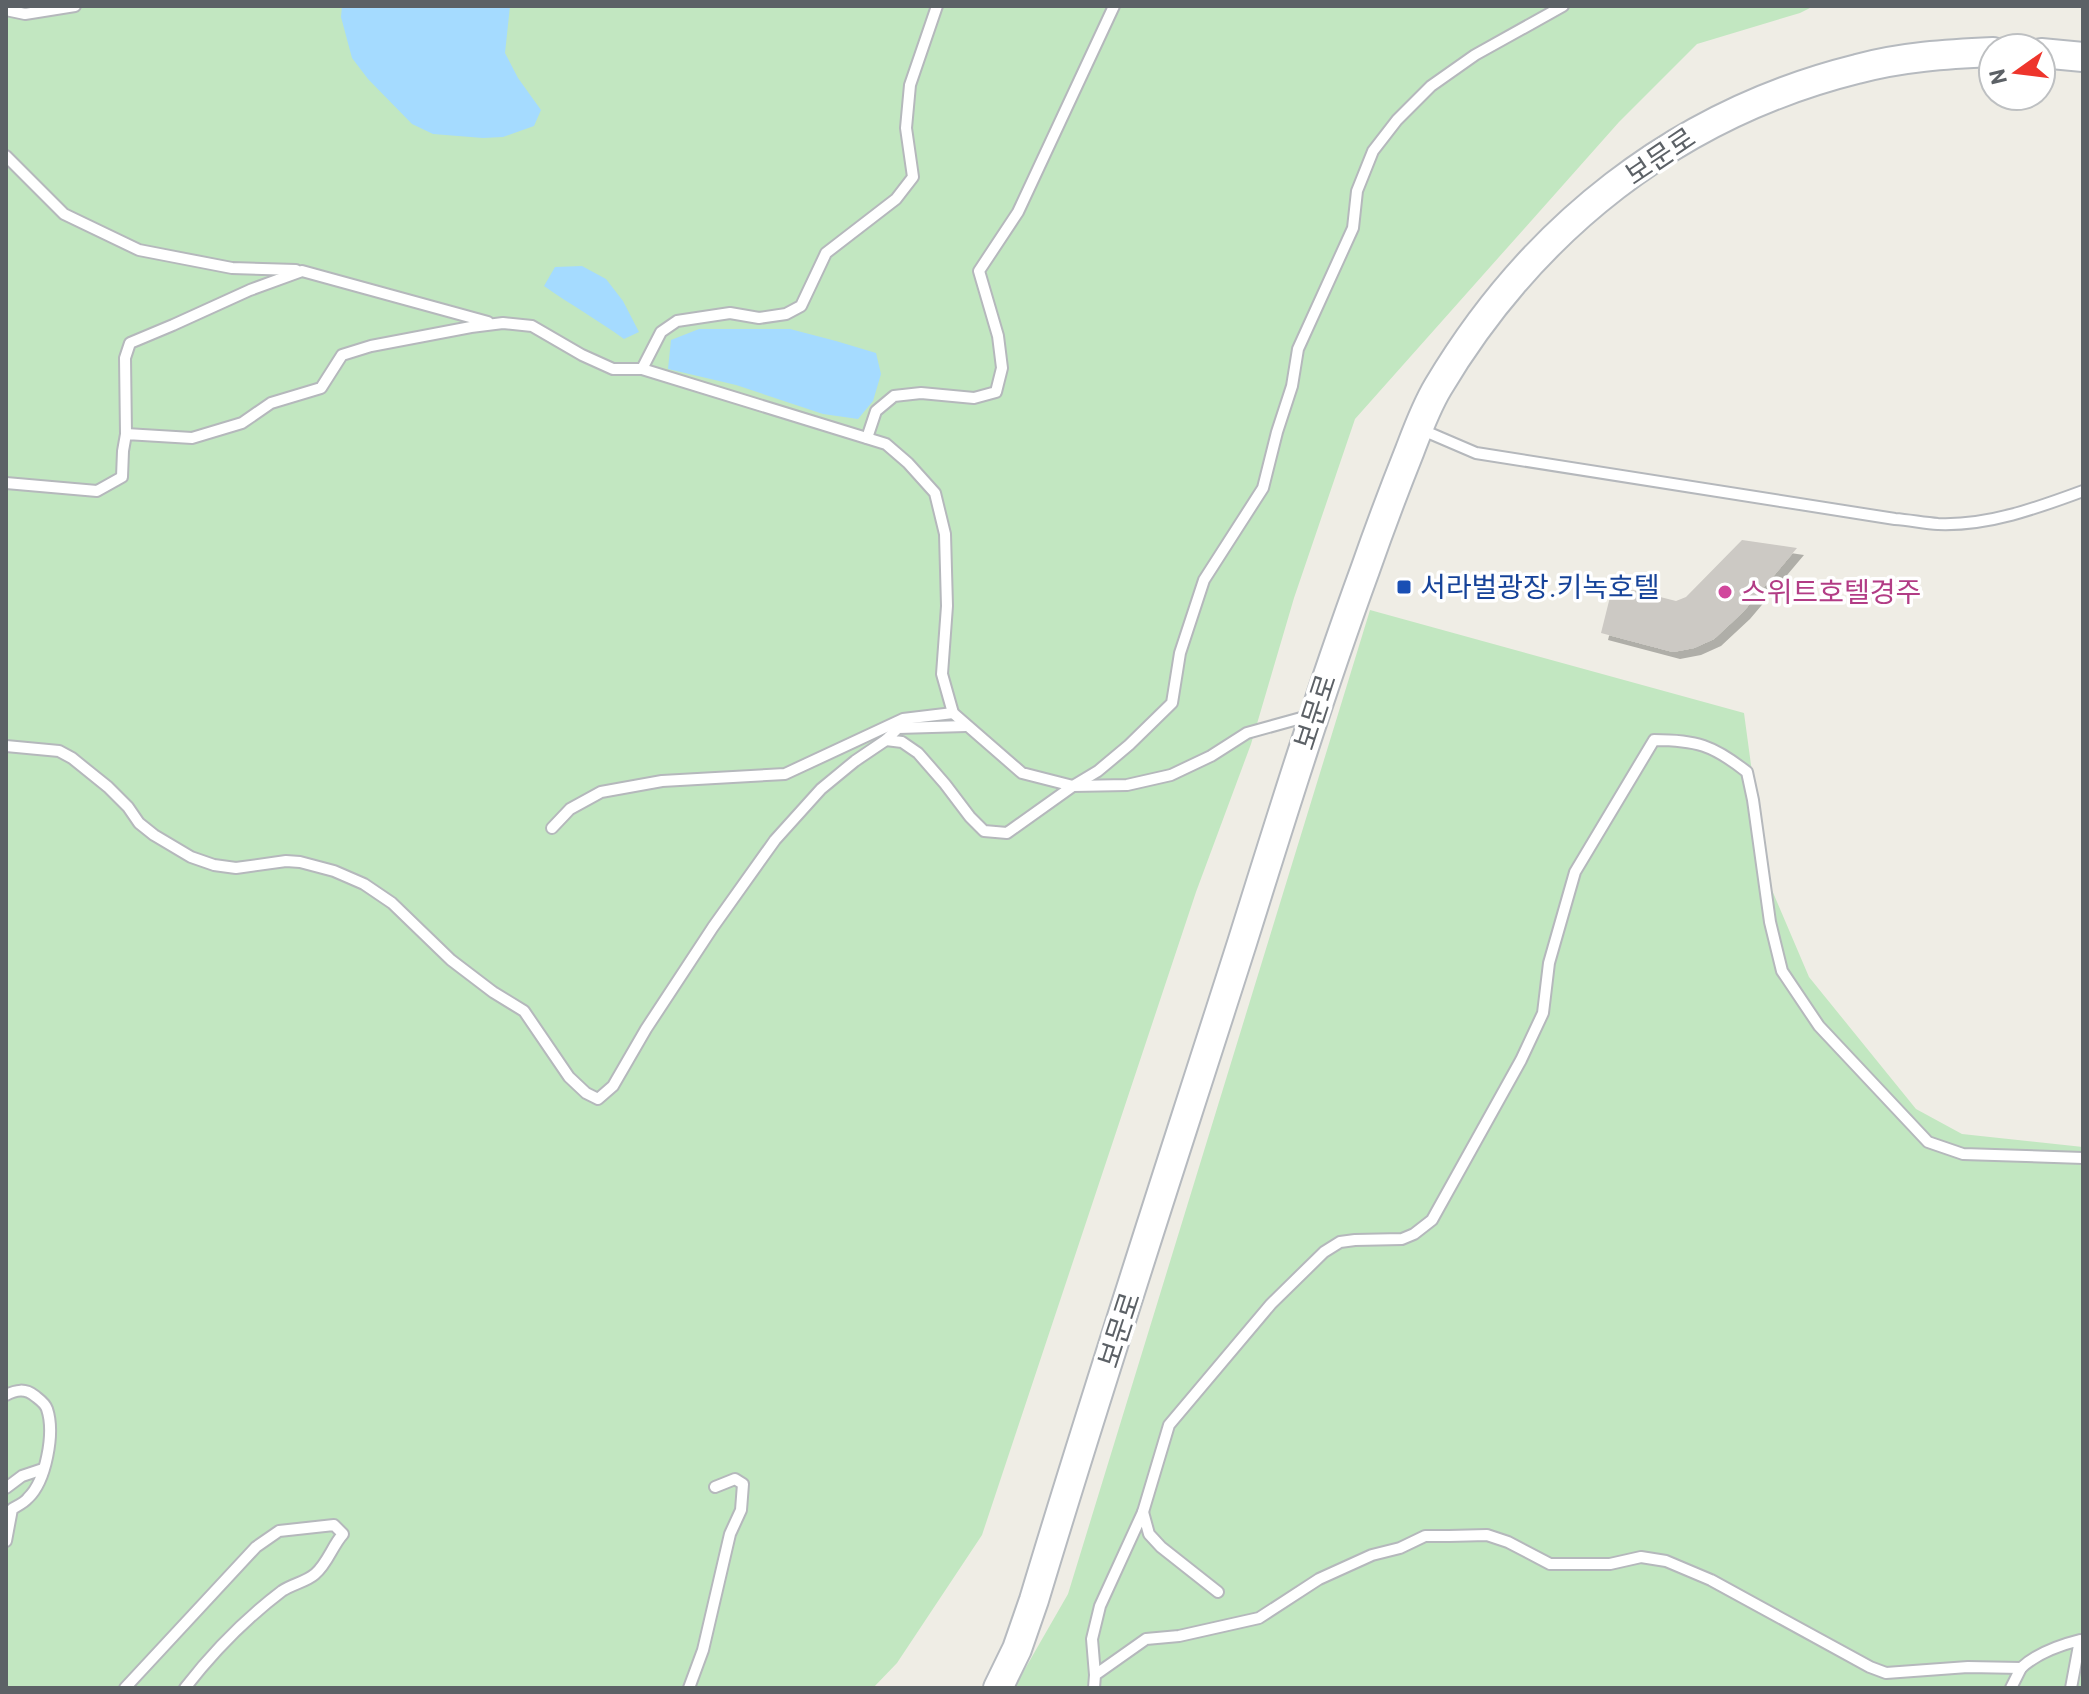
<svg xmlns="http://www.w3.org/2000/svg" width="2089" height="1694" font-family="Barlow,'Noto Sans KR',sans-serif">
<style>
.green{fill:#c2e7c1}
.water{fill:#a5dbff}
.building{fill:#ccc9c4;filter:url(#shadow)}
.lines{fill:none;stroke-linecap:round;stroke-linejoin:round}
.lane-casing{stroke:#b5b8bc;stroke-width:14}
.secondary-casing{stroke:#b6babf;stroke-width:32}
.lane{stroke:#fff;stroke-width:10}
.secondary{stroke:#fff;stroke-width:28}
.transit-dot{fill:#1a4fb4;stroke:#fff;stroke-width:3}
.hotel-dot{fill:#d1479c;stroke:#fff;stroke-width:3}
.labels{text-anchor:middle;stroke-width:7;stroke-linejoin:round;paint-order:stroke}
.street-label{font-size:28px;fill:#5c6166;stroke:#fff}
.transit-label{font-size:28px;fill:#164399;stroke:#fff;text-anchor:start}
.hotel-label{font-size:28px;fill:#b23c85;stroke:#fff;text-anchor:start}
</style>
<defs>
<filter id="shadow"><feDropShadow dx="7" dy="7" stdDeviation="0" flood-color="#0004"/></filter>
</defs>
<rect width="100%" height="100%" fill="#efede5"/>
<!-- green -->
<g class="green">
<path d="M6,6H1814L1800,13L1697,44L1619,122L1355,419L1294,598L1251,744L1196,892L982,1535L897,1663L873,1688H6Z"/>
<path d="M1370,610L1744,713L1766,876L1809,977L1916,1109L1962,1134L2083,1147V1688H1014L1068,1594Z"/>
</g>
<!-- water -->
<g class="water">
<path d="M342,6H510L505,53L518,78L541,110L534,126L503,137L483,138L433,134L412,124L368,79L352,58L341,17Z"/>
<path d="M582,266L606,279L623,301L639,332L624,339C598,320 571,305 544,286L555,267Z"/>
<path d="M699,329H790L836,341L876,353L881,374L873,401L858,419L823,414L736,385L668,369L671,340Z"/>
</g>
<!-- building -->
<path class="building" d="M1742,540L1797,548L1743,612L1714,639L1694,648L1673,652L1601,633L1613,585L1676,601L1686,597Z"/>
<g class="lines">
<defs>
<g id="lane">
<path d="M6,10L25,14L75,6"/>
<path d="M6,156L64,214L139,250L232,268L296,270"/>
<path d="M642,369L661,332L677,321L730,313L759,318L786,314L801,306L826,253L896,199L913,177L906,128L910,85L937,6"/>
<path d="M1420,429L1476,453L1895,519C1909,520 1924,523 1938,524C1988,526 2037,508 2083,491"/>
<path d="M126,434L125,358L130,343L173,325L250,290L302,271L488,322"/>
<path d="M867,438L876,411L894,396L921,393L974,398L996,392L1002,368L998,336L979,271L1018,212L1114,6"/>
<path d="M6,483L97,491L122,477L123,451L126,434L192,438L242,423L271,403L321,388L342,355L371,346L471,327L503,323L532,326L582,355L613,369H642L886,444L908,463L935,493L945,534L947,606L942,674L953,713L1022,773L1073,786L1127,785L1171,775L1211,756L1247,733L1312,715"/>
<path d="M966,726L898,728L886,740L902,742L918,753L945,784L970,817L984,831L1007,833L1073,786L1098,771L1129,745L1172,703L1180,653L1204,580L1263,488L1277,432L1292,386L1298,349L1353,228L1357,191L1373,151L1397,120L1431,86L1475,55L1563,6"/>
<path d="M6,746L59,751L72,758L108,787L128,807L139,823L154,835L191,857L214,865L236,868L286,861L300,862L334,871L364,884L392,903L451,960L493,992L524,1011L569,1077L586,1093L598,1099L613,1086L646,1029L713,927L775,840L821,789L855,761L886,740"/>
<path d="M552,828L570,809L601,792L662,781L785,774L903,719L953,713"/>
<path d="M6,1395C16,1390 25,1388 35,1396C40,1400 45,1403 47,1409C55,1433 46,1481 28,1498C24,1503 17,1506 12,1509L6,1541"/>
<path d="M6,1488L22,1476L43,1469"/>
<path d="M1143,1512L1169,1425L1271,1304L1324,1252L1340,1242L1355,1240L1402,1239L1414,1234L1432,1220L1521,1060L1543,1013L1549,963L1575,872L1654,740C1696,740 1713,745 1747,772L1753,800L1770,922L1782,971L1819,1026L1928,1142L1963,1154L2083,1158"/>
<path d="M1095,1675L1092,1639L1100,1606L1143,1512L1149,1534L1161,1547L1218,1592"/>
<path d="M125,1688L256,1547L279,1531L334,1525L343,1534C332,1546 328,1563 315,1574C306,1582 292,1584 282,1591C245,1619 213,1652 185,1688"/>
<path d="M689,1688L703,1650L730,1534L741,1510L743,1484L735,1479L715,1487"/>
<path d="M1094,1688L1095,1675L1146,1639L1179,1636L1259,1618L1319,1579L1372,1555L1400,1548L1425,1536H1449L1487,1535L1508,1542L1550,1564H1610L1641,1557L1666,1561L1711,1580L1870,1667L1886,1673L1968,1667L2021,1668C2036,1654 2060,1645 2080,1640L2071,1688"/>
<path d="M2011,1688L2021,1668"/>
</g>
<g id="secondary">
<path d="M2041,53L2083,57"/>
<path d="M998,1688L1017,1649L1034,1600C1100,1380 1172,1162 1242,943C1281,818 1320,693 1365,570C1379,530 1394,490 1410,450C1418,429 1426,407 1438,387C1532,229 1676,114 1857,69C1901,57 1947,54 1993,52"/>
</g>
</defs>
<!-- lane casing -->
<use href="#lane" class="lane-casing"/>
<!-- secondary casing -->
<use href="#secondary" class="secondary-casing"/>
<!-- lane -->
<use href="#lane" class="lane"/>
<!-- secondary -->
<use href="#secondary" class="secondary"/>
</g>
<!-- markers -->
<rect class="transit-dot" x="1396" y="579" width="16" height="16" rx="4"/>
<circle class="hotel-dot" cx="1725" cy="592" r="8"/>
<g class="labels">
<!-- street labels -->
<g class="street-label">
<text transform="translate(1660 156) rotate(-34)" y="10">보문로</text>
<text transform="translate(1315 712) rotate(-72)" y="10">보문로</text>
<text transform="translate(1119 1330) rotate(-72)" y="10">보문로</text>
</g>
<!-- transit labels -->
<g class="transit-label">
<text x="1420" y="597">서라벌광장.키녹호텔</text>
</g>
<!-- hotel labels -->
<g class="hotel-label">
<text x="1741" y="602">스위트호텔경주</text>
</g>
</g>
<!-- border -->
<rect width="2089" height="1694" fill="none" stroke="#5c6166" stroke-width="16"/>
<!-- north arrow -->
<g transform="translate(2017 72) rotate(256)"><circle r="38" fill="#ffffff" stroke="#bec0c2" stroke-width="2"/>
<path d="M0-6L14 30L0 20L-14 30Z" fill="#ee352c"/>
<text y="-12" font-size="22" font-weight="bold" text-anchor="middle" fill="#5c6166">N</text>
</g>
</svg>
